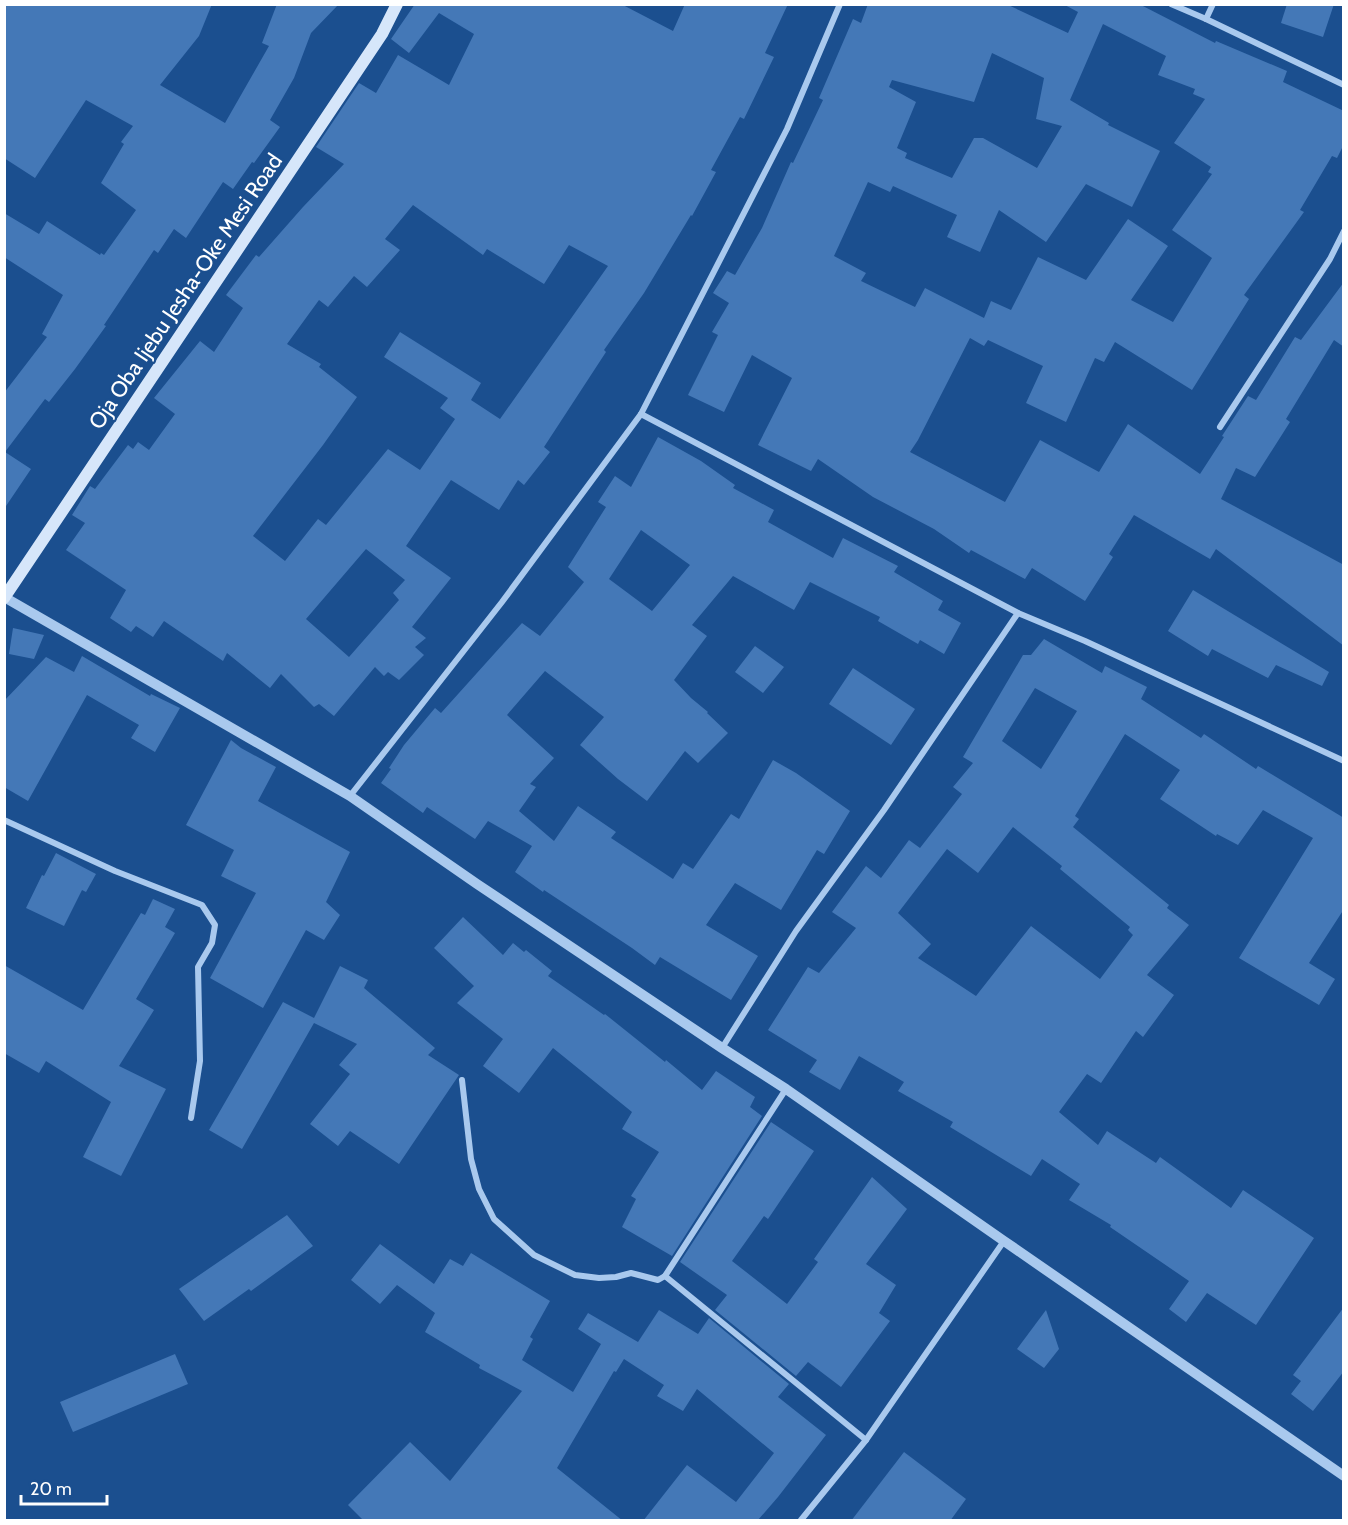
<svg xmlns="http://www.w3.org/2000/svg" width="1348" height="1525" font-family="Cabin,sans-serif">
<style>
.building{fill:#4478b7;fill-rule:evenodd}
.lines{fill:none;stroke-linecap:round;stroke-linejoin:round}
.minor{stroke:#a9c9ee;stroke-width:6}
.tertiary{stroke:#a9c9ee;stroke-width:10}
.secondary{stroke:#d6e6fa;stroke-width:12}
.labels{text-anchor:middle;stroke-width:4.5;stroke-linejoin:round;paint-order:stroke}
.street-label{font-size:22px;fill:#fff;stroke:#1b4f8f}
</style>
<rect width="100%" height="100%" fill="#1b4f8f"/>
<!-- building -->
<g class="building">
<path d="M4,4H212L199,36L160,85L225,123L269,46L262,43L277,4H339L311,33L294,78L270,120L280,127L254,163L252,162L233,189L223,182L186,238L174,229L158,253L154,250L104,325L106,326L75,369L49,402L45,399L5,452L31,469L4,509V393L47,337L42,334L63,295L4,257V213L39,234L47,221L100,255L101,253L104,255L136,210L101,183L124,144L121,142L133,126L86,100L35,178L4,158Z"/>
<path d="M415,4H621L673,31L685,4H788L765,53L774,57L744,119L740,117L711,170L716,172L692,216L691,215L644,293L604,350L606,352L544,447L550,452L524,485L518,480L499,510L451,480L406,546L451,578L412,627L426,638L415,647L424,655L399,680L388,672L384,676L375,667L334,716L319,704L314,707L281,674L270,688L227,653L223,661L164,621L153,637L136,626L131,632L110,618L126,590L66,550L85,523L72,515L90,486L95,489L128,445L133,449L138,442L149,450L175,414L154,398L200,341L214,352L243,308L226,295L256,255L259,257L303,207L344,164L316,147L359,83L376,93L398,55L449,85L474,34L439,13L409,53L391,39ZM413,205L483,255L487,249L544,284L569,245L608,266L500,419L471,400L481,383L400,332L384,357L448,398L440,408L455,419L420,470L388,449L326,525L318,519L285,561L253,536L323,445L357,397L319,367L321,364L287,344L319,300L328,307L354,276L367,287L400,250L385,239ZM366,549L405,580L393,593L399,600L349,657L306,619Z"/>
<path d="M868,4H1006L1068,33L1078,12L1063,4H1139L1215,43L1216,41L1287,71L1283,82L1344,111V144L1337,158L1332,156L1300,210L1304,212L1244,295L1249,299L1192,390L1115,342L1104,362L1095,358L1066,422L1026,403L1043,366L988,340L984,346L970,338L918,440L910,452L1005,502L1040,440L1099,472L1128,424L1200,474L1224,437L1222,436L1248,396L1256,400L1295,337L1301,340L1344,282V347L1334,340L1286,419L1290,422L1255,477L1236,468L1221,499L1344,565V646L1216,549L1210,559L1134,515L1109,554L1113,557L1085,601L1032,568L1025,579L971,550L969,553L934,529L873,497L818,459L811,471L758,445L792,378L752,355L724,412L688,395L718,335L712,332L729,303L713,293L727,271L735,275L762,228L791,162L793,163L823,100L819,98L853,19L861,23ZM1103,24L1166,56L1158,75L1195,89L1193,94L1205,99L1174,143L1211,167L1208,172L1212,174L1172,230L1212,258L1173,322L1131,300L1168,246L1128,219L1086,280L1038,257L1011,310L991,301L984,318L925,288L915,307L861,281L866,273L834,256L868,182L890,192L893,186L957,215L947,237L980,252L999,210L1046,242L1086,184L1132,207L1160,151L1108,125L1109,123L1070,100ZM992,53L1044,78L1036,119L1062,126L1037,168L983,138H974L952,178L905,158L907,153L897,148L916,102L889,87L892,80L974,102Z"/>
<path d="M1287,4H1334L1323,37L1281,23Z"/>
<path d="M658,437L701,461L735,485L733,488L774,510L768,522L833,558L843,538L898,566L894,572L943,601L938,610L961,623L944,654L920,640L918,644L878,621L880,617L810,582L794,610L733,576L692,625L707,636L674,680L691,698L708,712L707,713L728,733L698,763L685,751L647,801L618,779L580,745L604,717L545,671L507,715L554,758L530,784L536,787L519,811L554,841L578,806L616,832L611,838L673,879L683,863L693,869L731,814L739,819L773,760L796,773L850,811L824,854L817,850L781,910L735,883L706,925L758,956L731,1000L660,957L655,965L632,948L544,890L543,892L515,872L532,846L488,821L475,839L427,807L423,813L381,783L391,769L389,768L404,745L435,708L441,713L522,623L540,636L584,582L568,567L606,507L598,502L615,476L631,487ZM641,530L690,565L652,611L609,579Z"/>
<path d="M1193,590L1329,672L1322,686L1276,665L1268,678L1212,649L1208,656L1168,631Z"/>
<path d="M13,628L44,635L34,659L9,654Z"/>
<path d="M1044,639L1102,673L1105,666L1147,687L1141,699L1201,738L1204,734L1256,769L1258,766L1344,818V909L1309,963L1335,979L1319,1005L1239,958L1313,838L1263,810L1238,845L1217,834L1216,836L1160,799L1180,770L1125,734L1075,816L1079,819L1073,827L1169,905L1167,908L1189,925L1147,975L1174,995L1143,1037L1136,1031L1101,1083L1087,1074L1059,1112L1098,1145L1107,1131L1156,1163L1160,1157L1231,1208L1243,1190L1314,1238L1256,1325L1207,1293L1186,1322L1169,1309L1189,1281L1110,1227L1111,1225L1069,1200L1080,1184L1042,1159L1031,1176L950,1127L953,1122L898,1091L904,1082L859,1056L840,1090L809,1072L817,1060L768,1030L808,967L819,973L856,928L832,912L866,866L881,878L909,840L920,848L962,794L953,787L973,763L963,757L1023,655H1031ZM1035,688L1077,711L1041,769L1002,741ZM1013,827L1062,866L1060,869L1130,927L1128,930L1133,935L1100,979L1031,926L976,996L918,958L931,944L898,913L947,849L978,873Z"/>
<path d="M755,646L784,667L763,693L735,672Z"/>
<path d="M82,656L150,696L151,694L180,708L155,752L131,738L139,725L87,695L28,801L4,787V701L46,657L74,672Z"/>
<path d="M853,668L915,709L891,745L829,704Z"/>
<path d="M231,740L241,748L276,767L258,801L350,852L326,902L340,915L324,940L306,930L263,1008L210,978L256,893L221,876L234,850L186,825Z"/>
<path d="M56,853L96,874L86,892L82,890L64,926L26,908L42,875L44,876Z"/>
<path d="M153,899L175,909L165,927L175,933L136,999L154,1010L119,1066L166,1089L121,1176L83,1157L111,1102L46,1061L39,1073L4,1053V965L83,1010L141,913L145,915Z"/>
<path d="M463,917L503,955L513,943L524,952L526,950L552,971L548,976L604,1015L605,1014L665,1062L666,1060L702,1090L716,1071L755,1097L750,1107L762,1116L672,1256L622,1227L636,1199L631,1196L659,1152L622,1129L632,1112L553,1048L519,1093L483,1066L503,1039L457,1003L474,986L434,948Z"/>
<path d="M340,966L368,980L364,988L435,1048L428,1055L459,1075L399,1164L350,1131L338,1146L310,1124L350,1074L339,1065L357,1044L314,1023L242,1149L209,1130L283,1002L314,1018Z"/>
<path d="M771,1122L814,1151L768,1219L764,1216L732,1261L787,1304L818,1262L814,1259L872,1177L907,1209L866,1264L896,1285L879,1313L890,1321L841,1387L808,1362L796,1376L715,1310L727,1295L680,1262Z"/>
<path d="M287,1215L313,1246L251,1291L249,1289L204,1321L179,1289Z"/>
<path d="M380,1244L434,1284L450,1259L463,1266L471,1253L550,1301L530,1337L533,1339L522,1360L573,1392L601,1344L578,1329L588,1313L638,1342L659,1310L698,1334L709,1318L789,1384L778,1397L826,1435L778,1497L758,1520L759,1521H643L687,1465L736,1502L774,1453L697,1389L683,1411L657,1396L664,1385L624,1359L616,1372L614,1371L557,1468L623,1521H364L348,1505L410,1442L450,1481L522,1391L479,1368L480,1365L425,1332L435,1313L397,1285L380,1304L351,1280Z"/>
<path d="M1344,1307V1371L1313,1411L1291,1394L1301,1381L1293,1375Z"/>
<path d="M1046,1310L1059,1349L1044,1368L1017,1349Z"/>
<path d="M175,1354L188,1384L73,1432L60,1402Z"/>
<path d="M904,1452L966,1499L950,1521H851Z"/>
</g>
<g class="lines">
<!-- minor -->
<g class="minor">
<path d="M1171,4L1206,19L1344,85"/>
<path d="M1206,19L1213,4"/>
<path d="M641,414L1018,613L1085,641L1344,761"/>
<path d="M1220,427L1330,259L1344,231"/>
<path d="M350,796L502,602L641,414L787,129L840,4"/>
<path d="M4,820L115,871L202,905L215,925L212,943L198,967L200,1061L191,1118"/>
<path d="M722,1048L796,931L884,810L1018,613"/>
<path d="M462,1080L471,1159L479,1189L494,1219L534,1255L575,1275L599,1278L616,1277L631,1273L658,1280L665,1276L866,1440"/>
<path d="M665,1276L786,1089"/>
<path d="M801,1520L866,1440L1004,1241"/>
</g>
<!-- tertiary -->
<path class="tertiary" d="M4,597L350,796L477,884L722,1048L786,1089L1004,1241L1344,1476"/>
<!-- secondary -->
<path class="secondary" d="M4,598L382,34L397,4"/>
</g>
<g class="labels">
<!-- street labels -->
<g class="street-label">
<text transform="translate(185 291) rotate(-56)" y="8">Oja Oba Ijebu Jesha-Oke Mesi Road</text>
</g>
</g>
<!-- border -->
<rect width="1348" height="1525" fill="none" stroke="#ffffff" stroke-width="12"/>
<!-- scale -->
<path d="M21 1495v9h86v-9" fill="none" stroke="#ffffff" stroke-width="3"/>
<text x="30" y="1495" font-size="18" fill="#ffffff" stroke="#1b4f8f" stroke-width="4.5" paint-order="stroke">20 m</text>
</svg>
